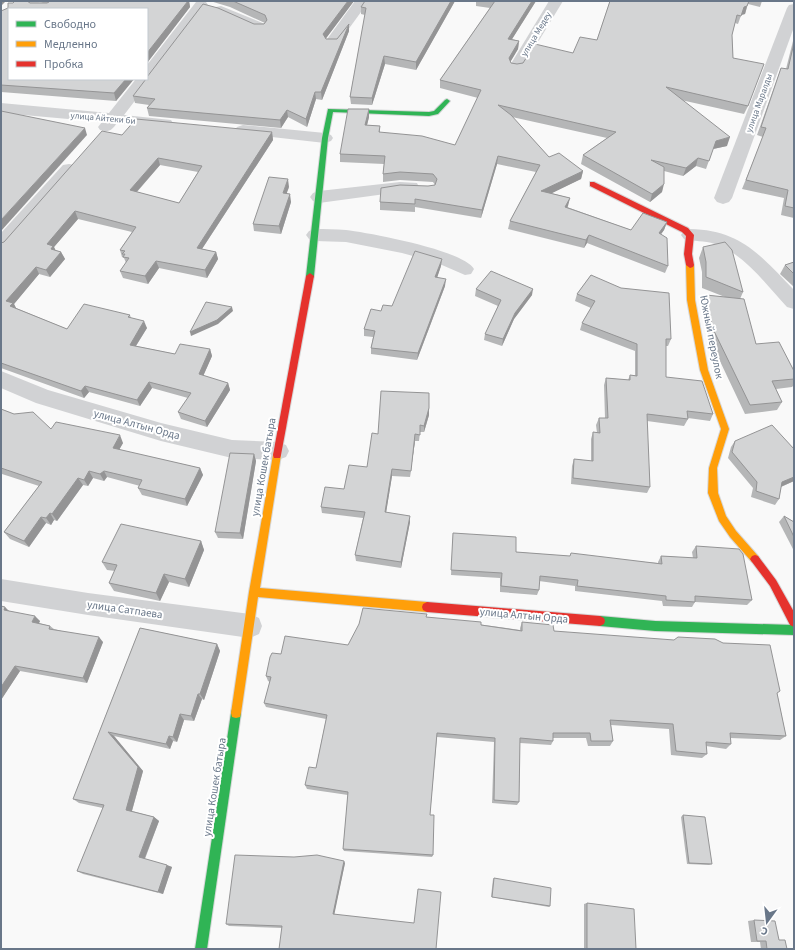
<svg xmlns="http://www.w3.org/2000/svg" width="795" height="950" font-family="'Source Sans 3',sans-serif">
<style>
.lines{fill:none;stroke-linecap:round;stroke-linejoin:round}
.fast-casing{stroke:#d6d7d8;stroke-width:2}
.slow-casing{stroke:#d6d7d8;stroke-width:2}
.jam-casing{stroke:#d6d7d8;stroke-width:2}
.street{fill:#d1d2d4;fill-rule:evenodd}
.fast{fill:#30b455;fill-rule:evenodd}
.slow{fill:#ff9f0a;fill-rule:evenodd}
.jam{fill:#e5322d;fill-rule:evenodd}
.wall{fill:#b5b6b7;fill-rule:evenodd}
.shaded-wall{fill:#949495}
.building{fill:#d3d4d5;stroke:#949495;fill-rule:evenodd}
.labels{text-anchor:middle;stroke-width:4;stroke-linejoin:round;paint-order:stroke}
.far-street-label{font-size:9px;fill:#697789;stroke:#fff}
.street-label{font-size:11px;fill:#697789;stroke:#fff}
</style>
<rect width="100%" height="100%" fill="#f9f9f9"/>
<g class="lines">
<defs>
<g id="fast">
<path d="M447,99L450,101L438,114L429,116L333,112L328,138L314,276L313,278H307L306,276L322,138L328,109L429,112L434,111L445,100Z"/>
<path d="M600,616L655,621L794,625V635L655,631L600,626L596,624L595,621L596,618Z"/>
<path d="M236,708L240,709L241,713L207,949H195L231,713L232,709Z"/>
</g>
<g id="slow">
<path d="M690,262L694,265L695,300L708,370L729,429L717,468L718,493L726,516L736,531L758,556L760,559L758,562L755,563L752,562L730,537L719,521L708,493L709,468L721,429L700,370L687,300L686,265Z"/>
<path d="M277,451L280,452L281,455L260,588L427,602L431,604L432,607L431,610L427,612L258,597L241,713L240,717L236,718L232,717L231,713L249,592L273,455L274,452Z"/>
</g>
<g id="jam">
<path d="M590,182H594L688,228L694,235L692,254L694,265L693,267L690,268L686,265L684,254L686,236L682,232L590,186Z"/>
<path d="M310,273L314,276L281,455L280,458H274L273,455L306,276Z"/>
<path d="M755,555L758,556L776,580L794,612V627L790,625L770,586L752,562L750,559L752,556Z"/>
<path d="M427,602L600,616L604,618L605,621L604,624L600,626L427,612L423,610L422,607L423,604Z"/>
</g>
</defs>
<!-- fast casing -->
<use href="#fast" class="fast-casing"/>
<!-- slow casing -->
<use href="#slow" class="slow-casing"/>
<!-- jam casing -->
<use href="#jam" class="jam-casing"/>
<!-- street -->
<g class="street">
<path d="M21,1C31,1 43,0 50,9C40,9 28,11 21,1Z"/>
<path d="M201,1L206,2L208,5L124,115L171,120L173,123L171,126L165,128L117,123C112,130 109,133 100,130L98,127L102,122L1,113V103L109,113L136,79H147V65L196,2Z"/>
<path d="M355,1H369L337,45L332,46L327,45L325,42Z"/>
<path d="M549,1H563L521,70L516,71L511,70L509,67Z"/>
<path d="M794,4V27L732,198L729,202L723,204L717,202L714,198L787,8L789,5Z"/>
<path d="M221,6L265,24L267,27L265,30L260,31L255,30L216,13L214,10L216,7Z"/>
<path d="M243,125L325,133L331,135L333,138L331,141L325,143L237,133L235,130L237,127Z"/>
<path d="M69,164L75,165L77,169L75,173L7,248L1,250V233L63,165Z"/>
<path d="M400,182L417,183L419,187L417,191L400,192L319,203L313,201L310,197L313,193L319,191Z"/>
<path d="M315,229C325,229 336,229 346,230C370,233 463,250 474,269L471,274L465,275L435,262L402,253L346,242L315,241L309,239L306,235L309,231Z"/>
<path d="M690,229C741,230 761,256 794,290V309L787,307C766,285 745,254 715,244C704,240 694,242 684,239L681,235L684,231Z"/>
<path d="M1,371L48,390L161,423L232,440L278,442L286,445L289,451L286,457L278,460L232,458L161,441L36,403L1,388Z"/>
<path d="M1,579L88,593L250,614L259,618L262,626L259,634L250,638L88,615L1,601Z"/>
</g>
<!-- fast -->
<use href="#fast" class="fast"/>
<!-- slow -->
<use href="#slow" class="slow"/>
<!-- jam -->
<use href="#jam" class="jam"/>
</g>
<!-- wall -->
<g class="wall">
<path d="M36,1H189L190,7L147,63V9L9,79H134L116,101L1,92V11L30,3H43Z"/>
<path d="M210,1H354L326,38V39H337L349,24V31L322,100L316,99L307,127L288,117L281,128L149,116L147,108L149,105L135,103L133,96L254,24H264L265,23L230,7Z"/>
<path d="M455,1L416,70L385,64L372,105L351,104L350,97L365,15L361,14V7Z"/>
<path d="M476,1H536L512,39L519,41L518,49L510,62L511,63L517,64L573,53L597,40L610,1H762L760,7L748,4L745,14L741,15L738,24L735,23L732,35L733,58L748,106L744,114L681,100L727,146L713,149L706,169L696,166L683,176L664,171L662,192L650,202L581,164L583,155L607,138L512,117L549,157L583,171L581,179L551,193L570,198L567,207L631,230L667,222L664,230L661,234L668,266L665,273L587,243L584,248L508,229L510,221L536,172L497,164L481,218L415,207V212L380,210V202L435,185L433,182L400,180L383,182V174L384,164L340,162V154L369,109V117L367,125L380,126V133L455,145L478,98L440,88V80L490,8L476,6Z"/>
<path d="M794,37V218L781,215L784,198L742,189L763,137L757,135L781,68L786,69Z"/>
<path d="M272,132L273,140L202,249L216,252L218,259L207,278L159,268L148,284L123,278L120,271L126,263L124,258L122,257L120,250L132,232L78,219L54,247L55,250L61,252L65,259L50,277L39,274L14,304L16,308L67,329L130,315L131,318L147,328L136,346L175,354L210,349L212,356L203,376L228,383L230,390L207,427L181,419L178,412L188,398L152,388L140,406L89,392L84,398L1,368V243L4,242L122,135ZM160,165L198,172L179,203L137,192Z"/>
<path d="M289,187L286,193L291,202L281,234L254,231L253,224Z"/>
<path d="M703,247L743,292L740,299L756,344L794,371V385L792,387L776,389L782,402L777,410L745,414L709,338L702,304L706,295L725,297L702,288V272L699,258Z"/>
<path d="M794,262V287L780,274L785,265Z"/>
<path d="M441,266L437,277L445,286L417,360L371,354V348L373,337L364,336V329L381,311L392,306Z"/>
<path d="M591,275L671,339L668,346H666V377L713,414L710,421L688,418V419L684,426L647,421L650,487L647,493L571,484L572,466L574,459L591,461V439L593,432L597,433L596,425L599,418H605L604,385L606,378L628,380L630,375H635V351L580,330L582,323L591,308L575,301L577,294Z"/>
<path d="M476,289L532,295L514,319L502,346L484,340L485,334L498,306L475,296Z"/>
<path d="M429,408V415L424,432H420L419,441H415L410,477L392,476L386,513L410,522L401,568L356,561L355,555L363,518L322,513L321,507L344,489L367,467L378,434Z"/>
<path d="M1,409L51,429L123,443L119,450L200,468L203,475L187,506L142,495L138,488L140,486L107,477L104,481L93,478L88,486L83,485L57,521L54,520L51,525L46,523L29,547L10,539L4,532L39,486L2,474L1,475Z"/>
<path d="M735,441L794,449V481L781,487L779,499L775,505L751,497L753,488L728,458L731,447Z"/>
<path d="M254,454L256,461L243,539L218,538L215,532Z"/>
<path d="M784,516L794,522V551L779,522Z"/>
<path d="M453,533L516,552L658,563V562L661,556L693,558L692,552L696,546L752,600L747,605L695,602L692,607L663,606L662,601L575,591V586L539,581V590L537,595L500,592V578L451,575Z"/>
<path d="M201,541L204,550L189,587L169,582L160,601L114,591L109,583L115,571L107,570L102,562Z"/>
<path d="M1,606L9,611L40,621L39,623L50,626L54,629L103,642L87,683L20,671L1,700Z"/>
<path d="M426,617L520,630V628L522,622L777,693L786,736L780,740L730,738L731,744L726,749L706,746L707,754L702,758L671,755L669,729L611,725L613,741L610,746H588L586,738H553V741L551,745L520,743L519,802L517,805L492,803L494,742L437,737L430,815L433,855L432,857L344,851L343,849L348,795L307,789L305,785L316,768L326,719L266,707L264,703L270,682L268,681L266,676L281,654L348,645Z"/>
<path d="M140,628L217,644L220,651L204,700L202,699L194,721L184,720L177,742L173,741L170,749L114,736L143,771L132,811L154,817L159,821L145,859L172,867L163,894L83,874L77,871L103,808L79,803L73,799Z"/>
<path d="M683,815L712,864L709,865L687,864L681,817Z"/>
<path d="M345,863L334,914L436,949L282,928L229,926L226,924Z"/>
<path d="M494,878L550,906L549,907L491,897L493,879Z"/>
<path d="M587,903L636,949H584V904Z"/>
<path d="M754,920L779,940L787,949H792H761L760,942H751L748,921Z"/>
</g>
<!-- shaded-wall -->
<g class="shaded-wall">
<path d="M1,1H6L1,6Z"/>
<path d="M188,1H189L190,7L147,63V53Z"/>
<path d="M348,1H354L324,41L323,34Z"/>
<path d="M451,1H455L416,70V62Z"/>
<path d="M532,1H536L507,47L508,39Z"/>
<path d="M747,6L745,14L741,15L738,24L744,7Z"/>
<path d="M349,24V31L322,100L321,92Z"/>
<path d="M519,41L518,49L508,66L509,58Z"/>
<path d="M384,56L385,64L372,105V98Z"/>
<path d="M126,79H134L116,101L114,93Z"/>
<path d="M315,92L316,99L307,127L306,119Z"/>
<path d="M369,109V117L365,133V125Z"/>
<path d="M287,110L288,117L281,128L280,120Z"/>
<path d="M85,128L87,135L1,231V220Z"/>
<path d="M272,132L273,140L198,255L197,248Z"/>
<path d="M730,137L727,146L713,149L716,141Z"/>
<path d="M498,156L497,164L481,218L482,210Z"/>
<path d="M158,158L160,165L132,197L130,190Z"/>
<path d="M698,158L696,166L683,176L686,168Z"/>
<path d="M583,171L581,179L540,199L541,191Z"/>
<path d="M288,179L289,187L284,201L283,193Z"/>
<path d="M664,184L662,192L650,202L652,194Z"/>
<path d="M290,194L291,202L281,234L279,226Z"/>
<path d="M570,198L568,206L564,215L565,207Z"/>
<path d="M75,211L78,219L54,247L57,253L54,256L47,244Z"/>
<path d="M667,222L664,230L656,241L659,233Z"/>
<path d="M589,235L587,243L584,248L586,240Z"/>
<path d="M61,252L65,259L50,277L46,270Z"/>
<path d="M216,252L218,259L207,278L205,270Z"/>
<path d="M442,259L441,266L435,284V277Z"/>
<path d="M156,261L159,268L148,284L145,276Z"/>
<path d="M36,267L39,274L14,304L17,310L11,307L6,301Z"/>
<path d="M446,279L445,286L417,360L418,353Z"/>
<path d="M533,289L532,295L514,319L502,346L503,339L515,313Z"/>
<path d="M232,307L233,311L218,324L191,336L190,332Z"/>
<path d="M144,321L147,328L132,352L130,345Z"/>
<path d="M210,349L212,356L201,381L199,374Z"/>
<path d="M149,382L152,388L140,406L137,400Z"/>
<path d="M228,383L230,390L207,427L205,421Z"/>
<path d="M85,386L89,392L84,398L81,391Z"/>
<path d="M429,408V415L424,432V426Z"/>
<path d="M415,434V441L410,477L411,471Z"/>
<path d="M120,435L123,443L116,455L113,448Z"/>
<path d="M254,454L256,461L243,539L240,533Z"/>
<path d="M200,468L203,475L187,506L185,499Z"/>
<path d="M392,469V476L385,519V512Z"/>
<path d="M89,471L93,478L88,486L84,480Z"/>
<path d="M104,471L107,477L104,481L100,474Z"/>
<path d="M794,477V481L778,488L782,482Z"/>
<path d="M78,478L83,485L57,521L52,514Z"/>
<path d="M50,513L54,520L51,525L46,518Z"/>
<path d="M410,516V522L401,568V562Z"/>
<path d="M41,517L46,523L29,547L24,541Z"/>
<path d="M201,541L204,550L189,587L185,579Z"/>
<path d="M164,574L169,582L160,601L156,593Z"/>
<path d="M5,607L10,612L4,610Z"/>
<path d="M35,616L40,621L37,627L32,622Z"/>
<path d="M99,637L103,642L87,683L83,678Z"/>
<path d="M217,644L220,651L204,700L200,694Z"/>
<path d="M15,666L20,671L1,700V687Z"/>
<path d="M198,694L202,699L194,721L191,716Z"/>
<path d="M180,714L184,720L177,742L173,737Z"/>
<path d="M108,732L114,736L143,771L131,814L126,810Z"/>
<path d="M169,736L173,741L170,749L166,744Z"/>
<path d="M154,817L159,821L144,860L139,857Z"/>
<path d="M344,861L345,863L334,916L333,914Z"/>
<path d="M167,865L172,867L163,894L158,892Z"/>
</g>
<!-- building -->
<g class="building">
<path d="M15,1H27L30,3H47L49,2L48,1H188L147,53V9H9V79H126L114,93L1,85V11L8,8V3H13Z"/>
<path d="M233,1H348L323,34L326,39H337L349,24L321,92H315L306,119L287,110L280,120L147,108L155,99L133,96L146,79H147V77L203,4L218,8L254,24H264L267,20L265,15Z"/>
<path d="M365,1H451L416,62L384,56L372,98L350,97L366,8L361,7Z"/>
<path d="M494,1H532L508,39L519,41L509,58L511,63L517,64L523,63L535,44L573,53L580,37L597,40L610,1H749L747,6L744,7L741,16L737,15L732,35L733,58L764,64L748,106L666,87L730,137L716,141L709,161L698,158L686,168L651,160L664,167V184L652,194L583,155L616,132L498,105L511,115L549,157L559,153L583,171L541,191L570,198L565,207L631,230L643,213L667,222L659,233L667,238L668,266L589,235L586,240L510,221L540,165L498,156L482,210L415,199V204L380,202L381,188L400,185L428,186L435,185L437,179L433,174L400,172L383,174L385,156L340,154L348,109H369L365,125L380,126L379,132L422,136L455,145L481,90L440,80L495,1Z"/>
<path d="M794,43V208L785,206L788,190L746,180L766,128L761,127L781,68L788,69Z"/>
<path d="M1,111L85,128L1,220Z"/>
<path d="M136,119L272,132L197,248L216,252L205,270L156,261L145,276L120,271L129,258L123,257L125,254H122L125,251L120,250L136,227L75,211L47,244L53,246L51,249L61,252L46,270L36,267L6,301L13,303L10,306L67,329L84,304L130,315L128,317L144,321L130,345L175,354L180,344L210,349L199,374L228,383L205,421L178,412L191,393L149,382L137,400L85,386L81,391L1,363V243L4,242L102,131L122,135ZM158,158L202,166L179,203L130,190Z"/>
<path d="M269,177L288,179L283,193L290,194L279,226L253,224Z"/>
<path d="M725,242L732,250L743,292L706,277V262L703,247Z"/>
<path d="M415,251L442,259L435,277L446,279L418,353L371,348L375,331L364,329L371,309L381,311L383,305L392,306Z"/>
<path d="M794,262V274L785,265Z"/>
<path d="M491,271L533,289L515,313L503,339L485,334L501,300L476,289Z"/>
<path d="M591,275L621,288L669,293L671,339H666V377L702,381L713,414L687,411L688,419L647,414L650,487L573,478L574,459L593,461V432L600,433L599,418H608L606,378L630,380V375L637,376V344L582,323L595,301L577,294Z"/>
<path d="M706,295L744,299L756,344L779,342L794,371V379L772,381L782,402L750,405L713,329Z"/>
<path d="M206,302L232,307L217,320L190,332Z"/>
<path d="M381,391L429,393V408L424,426L420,425V435L415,434L411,471L392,469L385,512L410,516L401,562L355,555L365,512L321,507L325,487L344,489L349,465L367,467L372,433L378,434Z"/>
<path d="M1,409L14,414L33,412L51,429L56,422L120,435L113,448L200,468L185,499L138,488L142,480L104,471L100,474L89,471L84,480L78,478L52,514L50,513L46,518L41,517L24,541L4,532L42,482L1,468Z"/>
<path d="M772,425L794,449V477L782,482L779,499L756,491L757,482L732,452L735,441Z"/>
<path d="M230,453L254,454L240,533L215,532Z"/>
<path d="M784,516L794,522V537Z"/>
<path d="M121,524L201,541L185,579L164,574L156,593L109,583L117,565L102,562Z"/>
<path d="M453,533L516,537V552L570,556L571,553L662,564L661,556L697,558L696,546L739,549L743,554L752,600L695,596V602L666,600V596L577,586L578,580L540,576L539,590L501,586L502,573L451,570Z"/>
<path d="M1,606L5,607L4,610L35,616L32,622L50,626L49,629L99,637L83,678L15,666L1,687Z"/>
<path d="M363,608L427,614L426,617L481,622V625L522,631V622L553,625L554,631L674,640L678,637L715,639L723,643L770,645L780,691L777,693L786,736L730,733L731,744L706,742L707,754L676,751L673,724L610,720L613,741H591L590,733H553V741L520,738L519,802L494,800L495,738L437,733L430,815H434L433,855L343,849L348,792L305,785L309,767L316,768L327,715L264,703L271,677L266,676L270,657L272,653L281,654L285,636L348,645L359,624Z"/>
<path d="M140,628L217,644L200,694H198L191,716L180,714L173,737L169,736L166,744L108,732L138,767L126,810L154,817L139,857L167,865L158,892L77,871L104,805L73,799Z"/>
<path d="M683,815L705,817L712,864L689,863Z"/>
<path d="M235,855L294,857L317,855L344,861L333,914L414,923L418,889L441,892L436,949H279L282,926L226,924Z"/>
<path d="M494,878L551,888L550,906L492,897Z"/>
<path d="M587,903L634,909L636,949H587Z"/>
<path d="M754,920L775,921L779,940H785L787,949H792H767L766,941H757Z"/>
</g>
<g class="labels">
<!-- far-street labels -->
<g class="far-street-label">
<text transform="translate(536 34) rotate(-59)" y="3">улица Медеу</text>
<text transform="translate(759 103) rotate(-70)" y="3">улица Маралды</text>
<text transform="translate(103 118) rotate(5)" y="3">улица Айтеки би</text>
</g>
<!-- street labels -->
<g class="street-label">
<text transform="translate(712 337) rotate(79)" y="4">Южный переулок</text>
<text transform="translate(137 424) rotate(15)" y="4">улица Алтын Орда</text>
<text transform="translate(263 467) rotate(-80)" y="4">улица Кошек батыра</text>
<text transform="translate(125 609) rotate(8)" y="4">улица Сатпаева</text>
<text transform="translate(524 615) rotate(5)" y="4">улица Алтын Орда</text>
<text transform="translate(214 787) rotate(-81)" y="4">улица Кошек батыра</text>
</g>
</g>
<!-- border -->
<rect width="795" height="950" fill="none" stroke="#697789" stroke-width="4"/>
<!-- legend -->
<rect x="8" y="8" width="140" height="72" fill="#ffffff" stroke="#c3c9d0"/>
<rect x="16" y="21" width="20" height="6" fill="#30b455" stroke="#c3c9d0"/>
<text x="44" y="28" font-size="12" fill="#697789">Свободно</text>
<rect x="16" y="41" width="20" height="6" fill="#ff9f0a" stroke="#c3c9d0"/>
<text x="44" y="48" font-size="12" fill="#697789">Медленно</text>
<rect x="16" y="61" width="20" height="6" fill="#e5322d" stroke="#c3c9d0"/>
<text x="44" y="68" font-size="12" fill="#697789">Пробка</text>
<!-- north arrow -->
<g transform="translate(767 922) rotate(195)" stroke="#ffffff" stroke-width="3" paint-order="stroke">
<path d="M0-3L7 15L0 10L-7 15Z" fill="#697789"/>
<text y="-6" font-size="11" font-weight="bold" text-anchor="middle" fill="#697789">С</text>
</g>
</svg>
